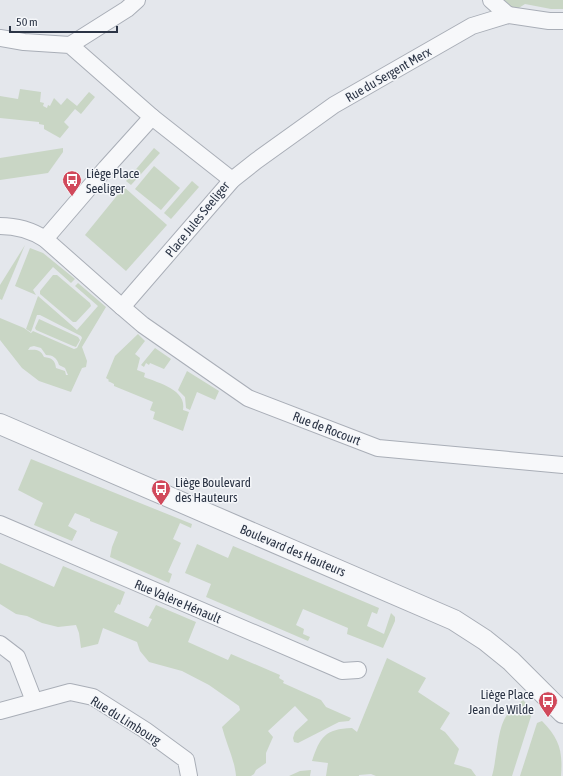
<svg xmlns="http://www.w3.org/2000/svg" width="563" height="776" font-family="'Asap Condensed',sans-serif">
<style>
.green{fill:#c9d6c5;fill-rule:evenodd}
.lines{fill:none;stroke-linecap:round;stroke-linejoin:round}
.minor-casing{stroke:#a9aeb7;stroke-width:18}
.tertiary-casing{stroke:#a9aeb7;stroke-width:22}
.minor{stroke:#f7f8fa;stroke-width:16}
.tertiary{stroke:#f7f8fa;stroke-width:20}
.labels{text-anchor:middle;stroke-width:3;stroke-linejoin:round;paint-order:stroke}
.street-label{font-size:13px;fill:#2b3445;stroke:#f4f6f9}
.poi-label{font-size:13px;fill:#2b3445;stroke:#f4f6f9;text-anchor:start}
</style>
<rect width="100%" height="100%" fill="#e4e7ec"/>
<!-- green -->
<g class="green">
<path d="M501,0H563V9H551L525,4L508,15Z"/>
<path d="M20,89L41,92L40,102L44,103L43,106L47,108L48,105L50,106L54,98L61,105L67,98L77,106L89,92L95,97L81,114L75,109L64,122L69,127L60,138L44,129V125L39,124V122L0,118V96L18,99Z"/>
<path d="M63,148V152L48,173L0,180V158Z"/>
<path d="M154,148L160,153L131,185L126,181Z"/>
<path d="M154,166L180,188L161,210L135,189Z"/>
<path d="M192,181L199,187L171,219L164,213Z"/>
<path d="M124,187L167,225L126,271L85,235Z"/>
<path d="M25,245L2,300L0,299V285Z"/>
<path d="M30,248L43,253L75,279L71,283L53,267L33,290L36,295L15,286Z"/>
<path d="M53,275H57L90,303L91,306L76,322H73L40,294V291Z"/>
<path d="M78,283L106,307L82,347L87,361L86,367L82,368L71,392L39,381L22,368L0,340V318L24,328L31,333L33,331L74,349L77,348L82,338L81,336L40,315H37L31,332L26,329L38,296L77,330L98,306L75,286ZM34,346L41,348L46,355C53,355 57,358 59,365L65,368L68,375H66L65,371L56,368C55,360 52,358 44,357C41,350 36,349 28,350L30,347Z"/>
<path d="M39,319L78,337L80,340L76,347L73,346L36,330L35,328Z"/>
<path d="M138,334L145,341L135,354L140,358L137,370L145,373L144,377C159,383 187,390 183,410L189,412L183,431L153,419L155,412L150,410L153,402L114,386V384L108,381L109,380L106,378L115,356Z"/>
<path d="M155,348L171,359L164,369L150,363L149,365L146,363L144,367L141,365Z"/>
<path d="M187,371L219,391L215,400L197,392L190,410L186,408L185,397L178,390Z"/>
<path d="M31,459L192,524L191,528L180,523L173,539L181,543L168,572L172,574L169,583L110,557L112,547L118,532L90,521V519L75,513L68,526L77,531L72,541L34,525L43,503L18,490Z"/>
<path d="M197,544L228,558L233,546L379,608L377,614L372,612L367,626L384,634L391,613L395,617V621L383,648L347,634L348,628L303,609L296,625L304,629L303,634L310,637L308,641L206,597L211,584L185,573Z"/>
<path d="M0,563L54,587L63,566L125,592L120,605L118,604L114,612L148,627L152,619L149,618L156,605L196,622L188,642L228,660L231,654L280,675L279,678L284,681L283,683L321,700L326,707L351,718L349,721L339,722L298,743L294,742L293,738L295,732L308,720L295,706L268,731L273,737L266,753V763L256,770L254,774L251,776H236C235,761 226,743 222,727L240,710L239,706L209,685L182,671L149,662L140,651L137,642L103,628L98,644L81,648L79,633L76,625L58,627L42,623L27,616L16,614L0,604Z"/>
<path d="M387,658L426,678L418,692L450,713L440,729L445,732L459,749L454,764L471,769L476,776H376L371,774L359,775V776H326L328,763L312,761C320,737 325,729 352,728L357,732Z"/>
<path d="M523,700L533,710L512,776H492C497,759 497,728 507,715C511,709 518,704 523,700Z"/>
<path d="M542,721C559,738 563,751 561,776H520L537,723Z"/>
<path d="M311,770L310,776H289L300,771Z"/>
</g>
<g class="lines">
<defs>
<g id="minor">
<path d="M491,0L508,15"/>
<path d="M0,38L24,42L70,45L152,117L232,180"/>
<path d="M70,45L127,9L137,0"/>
<path d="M0,226C18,226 31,230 45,239L122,307L232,180L256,161L334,105L472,26L508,15L549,21H563"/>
<path d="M45,239L106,168L152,117"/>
<path d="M122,307L143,325L248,398L378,448L563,465"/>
<path d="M0,524L333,667L342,671L358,670"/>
<path d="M0,644L17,657L34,701"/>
<path d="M0,711L70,692L93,697L145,730L186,760L189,776"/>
</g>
<path id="tertiary" d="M0,424L454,620L485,640L511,661L563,713"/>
</defs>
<!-- minor casing -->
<use href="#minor" class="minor-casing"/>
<!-- tertiary casing -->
<use href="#tertiary" class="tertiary-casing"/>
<!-- minor -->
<use href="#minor" class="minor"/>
<!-- tertiary -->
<use href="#tertiary" class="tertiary"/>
</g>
<!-- icons -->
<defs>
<symbol id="bus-pin" viewBox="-11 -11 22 30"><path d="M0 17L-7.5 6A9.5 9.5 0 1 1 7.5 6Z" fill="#d1495b" stroke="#f4f6f9"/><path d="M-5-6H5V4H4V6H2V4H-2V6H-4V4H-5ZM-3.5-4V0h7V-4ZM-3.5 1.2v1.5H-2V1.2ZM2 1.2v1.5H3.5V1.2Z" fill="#fff"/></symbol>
</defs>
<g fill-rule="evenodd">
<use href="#bus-pin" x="61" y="169" width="22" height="30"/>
<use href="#bus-pin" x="150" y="478" width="22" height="30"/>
<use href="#bus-pin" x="537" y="690" width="22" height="30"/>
</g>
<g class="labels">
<!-- street labels -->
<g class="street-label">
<text transform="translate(388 74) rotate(-30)" y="5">Rue du Sergent Merx</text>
<text transform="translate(197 219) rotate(-51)" y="5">Place Jules Seeliger</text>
<text transform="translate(327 428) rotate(21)" y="5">Rue de Rocourt</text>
<text transform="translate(293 550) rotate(23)" y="5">Boulevard des Hauteurs</text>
<text transform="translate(178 601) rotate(23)" y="5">Rue Valère Hénault</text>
<text transform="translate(126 720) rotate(32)" y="5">Rue du Limbourg</text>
</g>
<!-- poi labels -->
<g class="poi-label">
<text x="86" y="178">Liège Place<tspan x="86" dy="15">Seeliger</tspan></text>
<text x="175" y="487">Liège Boulevard<tspan x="175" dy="15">des Hauteurs</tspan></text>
<text x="534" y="699" text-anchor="end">Liège Place<tspan x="534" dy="15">Jean de Wilde</tspan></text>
</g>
</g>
<!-- scale -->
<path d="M10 26v6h107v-6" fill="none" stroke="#2b3445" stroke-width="2"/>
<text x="16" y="26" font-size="12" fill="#2b3445" stroke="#f4f6f9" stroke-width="3" paint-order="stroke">50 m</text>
</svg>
